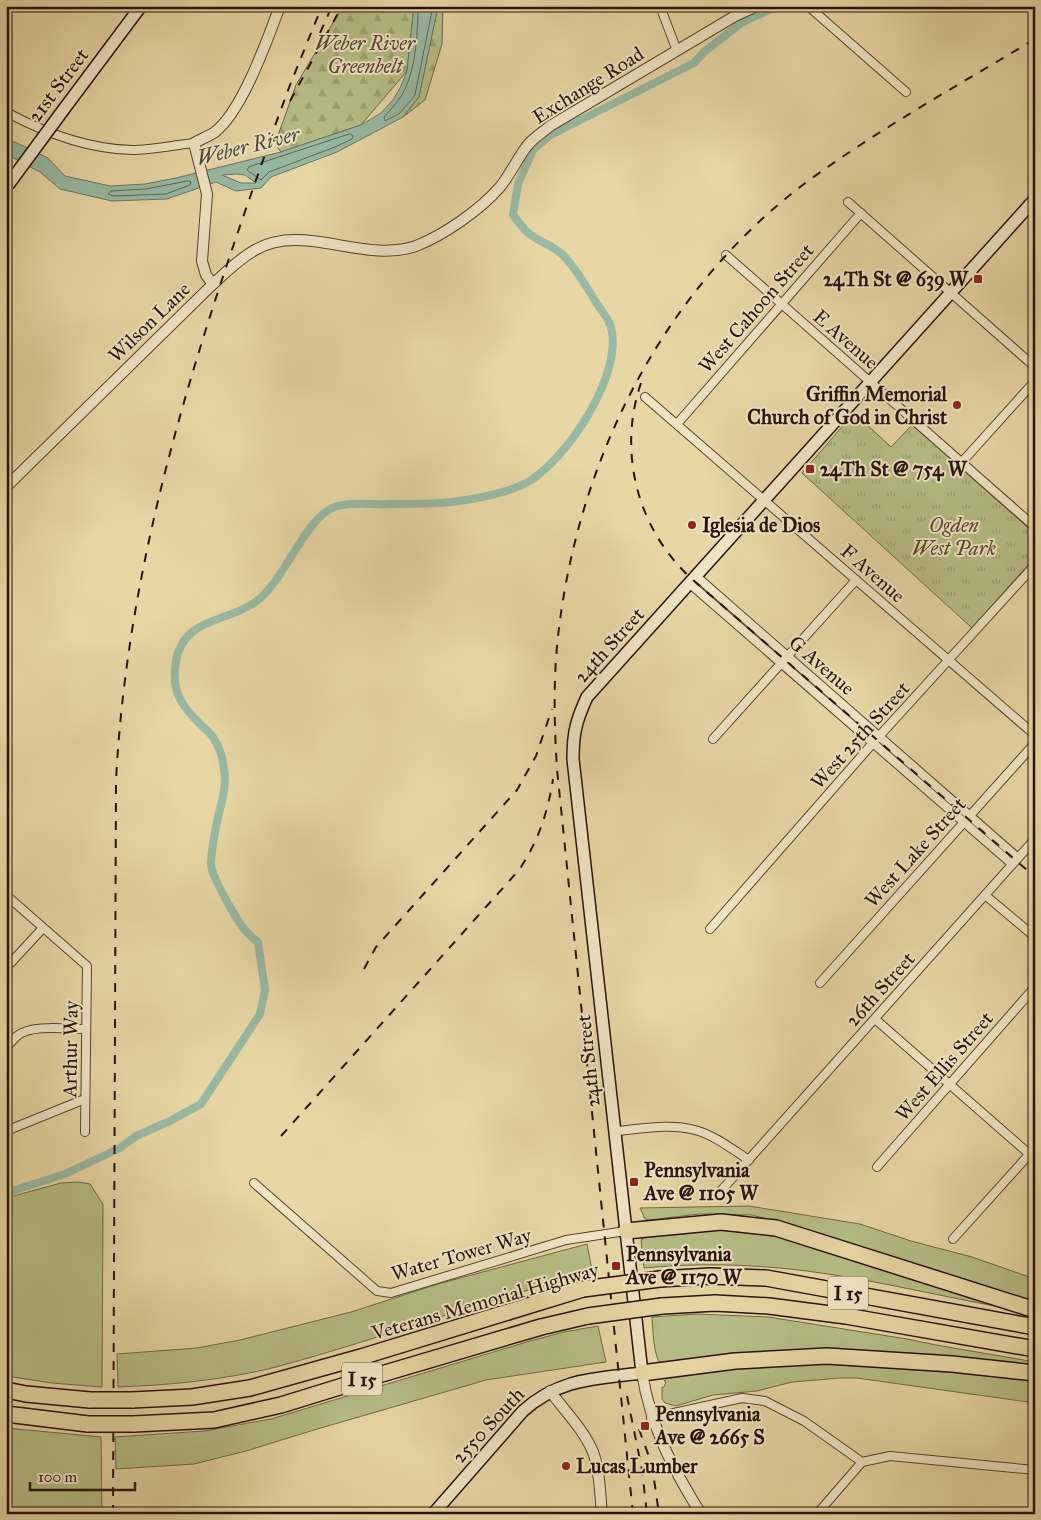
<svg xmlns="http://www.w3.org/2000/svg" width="1041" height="1520" font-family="'IM FELL Great Primer',serif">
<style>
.green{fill:#b6bd86;stroke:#6f6846}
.forest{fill:url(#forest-firs);stroke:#6f6846}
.park{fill:url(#park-tufts);stroke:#6f6846}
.water{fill:#98b9a3;stroke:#6b7765;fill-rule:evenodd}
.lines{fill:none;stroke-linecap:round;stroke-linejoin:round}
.shore{stroke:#606655;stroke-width:1}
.canal{stroke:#98b9a3;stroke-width:8}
.minor-casing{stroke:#58442e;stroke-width:10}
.tertiary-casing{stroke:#58442e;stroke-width:12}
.secondary-casing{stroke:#281307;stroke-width:14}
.motorway-casing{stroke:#281307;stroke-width:18}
.minor{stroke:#f0e4c4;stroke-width:8}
.tertiary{stroke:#f0e4c4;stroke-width:10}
.secondary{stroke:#f0e4c4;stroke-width:11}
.motorway{stroke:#e8d6a5;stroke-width:15}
.rail{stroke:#281307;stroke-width:2;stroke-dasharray:9 9;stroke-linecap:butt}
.secondary-bridge-casing{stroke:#281307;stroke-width:14;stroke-linecap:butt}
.motorway-bridge-casing{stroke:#281307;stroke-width:18;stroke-linecap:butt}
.secondary-bridge{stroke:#f0e4c4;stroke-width:11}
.motorway-bridge{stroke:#e8d6a5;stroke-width:15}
.poi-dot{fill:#8f2418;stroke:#f0e4c4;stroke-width:2}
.labels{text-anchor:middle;stroke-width:4;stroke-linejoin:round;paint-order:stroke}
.shield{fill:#f0e4c4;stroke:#645240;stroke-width:1}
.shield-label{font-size:19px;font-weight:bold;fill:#281307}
.park-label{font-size:20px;font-style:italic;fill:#53462d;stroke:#f0e4c4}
.street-label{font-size:20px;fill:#281307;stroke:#f0e4c4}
.poi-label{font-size:20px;font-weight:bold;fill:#281307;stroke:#f0e4c4;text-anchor:start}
.water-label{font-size:21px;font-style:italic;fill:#4f4d3e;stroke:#f0e4c4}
</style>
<defs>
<pattern id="forest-firs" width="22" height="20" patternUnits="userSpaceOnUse" patternTransform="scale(1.25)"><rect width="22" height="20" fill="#b6bd86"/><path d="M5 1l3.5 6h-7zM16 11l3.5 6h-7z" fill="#9ca272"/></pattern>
<pattern id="park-tufts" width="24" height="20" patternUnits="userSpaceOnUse" patternTransform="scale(1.25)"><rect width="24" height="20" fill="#b6bd86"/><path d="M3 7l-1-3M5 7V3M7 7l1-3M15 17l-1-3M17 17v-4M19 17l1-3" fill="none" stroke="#9ca272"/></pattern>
</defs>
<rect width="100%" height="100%" fill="#e8d6a5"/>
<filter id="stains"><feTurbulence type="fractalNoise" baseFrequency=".004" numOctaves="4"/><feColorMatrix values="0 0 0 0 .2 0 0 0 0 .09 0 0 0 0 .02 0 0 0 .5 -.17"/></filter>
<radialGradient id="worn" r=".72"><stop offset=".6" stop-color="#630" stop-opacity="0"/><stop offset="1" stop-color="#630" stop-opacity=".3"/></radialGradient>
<!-- green -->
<g class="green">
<path d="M78,1182L90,1184L103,1204L102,1387L52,1383L6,1376V1198L61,1183Z"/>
<path d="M749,1206L860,1224L911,1241L972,1257L1035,1279V1303L898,1260L818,1233L752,1215L699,1214L649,1220L645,1219L640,1208Z"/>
<path d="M696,1227L762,1231L1024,1311C949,1299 875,1279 799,1270C747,1264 696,1263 644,1268L641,1240L643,1239V1236Z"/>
<path d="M587,1244L593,1275C549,1283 507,1296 465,1309C402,1329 339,1350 276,1367C224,1380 171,1385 118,1387L117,1354L197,1348L240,1340L351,1312L438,1284Z"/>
<path d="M697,1314L768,1317L907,1339L936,1345L1035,1362V1367L947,1361L662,1365C653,1358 653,1329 652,1317Z"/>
<path d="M598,1326L606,1362L486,1380L314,1430L246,1451L194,1464L116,1469L115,1437L204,1431L271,1419L530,1341L564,1332Z"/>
<path d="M802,1361L1035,1377V1403L857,1378H841L792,1382L757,1391L713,1395L676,1406L665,1403L662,1399V1387H664L666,1382L664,1381L670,1375Z"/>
<path d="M6,1428L101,1437L102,1514H6Z"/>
</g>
<!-- forest -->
<g class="forest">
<path d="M343,6H414L407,71L361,125L281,152L275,144L296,85Z"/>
<path d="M438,6H443L442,44L425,100L403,117L419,97Z"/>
</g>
<!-- park -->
<path class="park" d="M854,413L891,447L912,425L1035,534V557L972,628L802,473Z"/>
<!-- water -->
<path class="water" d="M414,6H438L419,97L403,117L337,152L271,177L261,188L236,191L216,182L167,199L112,201L60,189L40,172L6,154V142H15L48,158L65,176L110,186L145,184L176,178L281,152L361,125L381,113L393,100L400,88L407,71ZM237,174L245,175L256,183H241L222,175Z"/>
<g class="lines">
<!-- shore -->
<g class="shore">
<path d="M418,6C418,30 416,67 405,89C400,100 392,108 384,117L385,121L400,113L415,95L433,6"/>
<path d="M350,134L353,136L352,139L335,147L269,172L261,180L247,170L249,167Z"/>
<path d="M188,181L191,182L190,185L166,194L113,196L108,194L111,191L146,189Z"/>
</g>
<!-- canal -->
<path class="canal" d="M6,1193L65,1174L120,1148L136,1136L170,1121L201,1104L260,1014L265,990L258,942C254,939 249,935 246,931C237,921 212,877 211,865C211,849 215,832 218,817C222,800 227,786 224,769C223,759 220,748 214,739C211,733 204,728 199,723C180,704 171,690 176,661C184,618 224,623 254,603C284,583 303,522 332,508C348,501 374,505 391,504C417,504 446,504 472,499C488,496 509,492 524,484C565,464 629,368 609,322C606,316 601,310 597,304C587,287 576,269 563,255C552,245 537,241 527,232C522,227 517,220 513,215L518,184L533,150L549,136L694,63L704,52L741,23L778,6"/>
<defs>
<g id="minor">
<path d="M660,6L677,51"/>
<path d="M808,6L906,92"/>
<path d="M6,112C45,133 87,149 132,150C152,150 174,145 194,143"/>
<path d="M848,202L1035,367"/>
<path d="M726,255L1035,527"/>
<path d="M645,397L1035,735"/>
<path d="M677,424L861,213"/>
<path d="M962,462L1035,381"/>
<path d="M696,576L1018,858"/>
<path d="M689,583L1012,864"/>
<path d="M713,739L856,580"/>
<path d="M6,895L87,966L85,1132"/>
<path d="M985,895L1035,937"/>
<path d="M710,929L873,743L1035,565"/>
<path d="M6,968L43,928"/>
<path d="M820,983L1035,743"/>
<path d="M875,1019L1035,1159"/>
<path d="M6,1048C10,1044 13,1039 17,1036C31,1024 67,1029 86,1029"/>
<path d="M6,1131L85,1099"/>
<path d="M614,1131C641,1129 669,1123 695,1130C714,1135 732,1149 749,1160"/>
<path d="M877,1167L1035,987"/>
<path d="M254,1183L377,1291L391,1293L566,1240L626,1231"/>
<path d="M719,1193L1035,839"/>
<path d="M953,1239L1035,1148"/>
<path d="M651,1418L742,1398L765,1401L804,1421L862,1462L890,1456L1035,1470"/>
<path d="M817,1514L862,1462"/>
</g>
<g id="tertiary">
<path d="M1032,6L1035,9"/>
<path d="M213,284L206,275L202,261L207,194L194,143C201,139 209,136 215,132C243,110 267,40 280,6"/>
<path d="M6,487L213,284C226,272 239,259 255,250C303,222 364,264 416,246C444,235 480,210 500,187C510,175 517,159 527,146C533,138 543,132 550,126L735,16L757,6"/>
<path d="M642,1373C651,1428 672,1467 701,1514"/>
<path d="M550,1391C564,1410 584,1430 593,1452C600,1471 600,1494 602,1514"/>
</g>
<g id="secondary">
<path d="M64,109L141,6"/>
<path d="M433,1514L523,1411C560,1378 595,1379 642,1373L573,759C573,733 576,721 587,697L1035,199"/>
</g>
<g id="motorway">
<path d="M626,1231L721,1222L776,1228L1035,1310"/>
<path d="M660,1279L710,1276L766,1278L1035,1327"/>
<path d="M662,1306L715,1303L769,1306L846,1316L1035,1349"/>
<path d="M642,1373L735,1361L827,1356L952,1364L1035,1373"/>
<path d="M6,1390L26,1394L90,1400"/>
<path d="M132,1400L192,1397L250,1388L361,1357L583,1289"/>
<path d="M6,1414L88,1424"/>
<path d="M134,1424L214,1420L281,1405L375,1376L541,1327L588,1316"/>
</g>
</defs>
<!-- minor casing -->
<use href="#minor" class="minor-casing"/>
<!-- tertiary casing -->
<use href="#tertiary" class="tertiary-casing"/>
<!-- secondary casing -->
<use href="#secondary" class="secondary-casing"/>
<!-- motorway casing -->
<use href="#motorway" class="motorway-casing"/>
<!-- minor -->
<use href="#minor" class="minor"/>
<!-- tertiary -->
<use href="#tertiary" class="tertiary"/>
<!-- secondary -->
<use href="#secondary" class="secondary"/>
<!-- motorway -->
<use href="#motorway" class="motorway"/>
<!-- rail -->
<g class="rail">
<path d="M320,33L332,6"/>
<path d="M290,101L342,6"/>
<path d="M269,142L290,85L322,6"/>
<path d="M641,383C617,453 638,531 693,580L1035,877"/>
<path d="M364,969L376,947L517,790L536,756L552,709"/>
<path d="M281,1136L519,870C538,842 548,812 553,779"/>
<path d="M627,1396L642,1470L647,1514"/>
<path d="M639,1429L652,1465L659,1514"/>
<path d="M113,1514L116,781C127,562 194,354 267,149"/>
<path d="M633,1514L557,769C554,722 553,674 559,628C580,456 664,290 804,184C877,130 957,86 1035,39"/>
</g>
<defs>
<path id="secondary-bridge" d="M8,185L64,109"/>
<g id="motorway-bridge">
<path d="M583,1289L660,1279"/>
<path d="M588,1316L662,1306"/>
<path d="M90,1400H132"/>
<path d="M88,1424H134"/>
</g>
</defs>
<!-- secondary-bridge casing -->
<use href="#secondary-bridge" class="secondary-bridge-casing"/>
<!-- motorway-bridge casing -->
<use href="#motorway-bridge" class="motorway-bridge-casing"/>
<!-- secondary-bridge -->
<use href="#secondary-bridge" class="secondary-bridge"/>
<!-- motorway-bridge -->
<use href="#motorway-bridge" class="motorway-bridge"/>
</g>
<!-- markers -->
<g class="poi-dot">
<rect x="973" y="274" width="10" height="10" rx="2.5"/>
<circle cx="957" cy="405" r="5"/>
<rect x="805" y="464" width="10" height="10" rx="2.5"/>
<circle cx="692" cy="525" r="5"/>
<rect x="629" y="1177" width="10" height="10" rx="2.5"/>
<rect x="611" y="1261" width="10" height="10" rx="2.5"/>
<rect x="640" y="1421" width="10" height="10" rx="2.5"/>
<circle cx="566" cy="1466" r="5"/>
</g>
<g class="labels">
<!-- shield labels -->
<g class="shield">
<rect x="828" y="1276.5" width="40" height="33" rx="4"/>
<rect x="342" y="1362.5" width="40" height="33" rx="4"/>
</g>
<g class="shield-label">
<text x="848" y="1300">I 15</text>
<text x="362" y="1386">I 15</text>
</g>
<!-- park labels -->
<g class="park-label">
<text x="365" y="50">Weber River<tspan x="365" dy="23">Greenbelt</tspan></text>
<text x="954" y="532">Ogden<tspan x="954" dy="23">West Park</tspan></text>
</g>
<!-- street labels -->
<g class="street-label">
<text transform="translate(58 85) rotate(-53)" y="7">21st Street</text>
<text transform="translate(588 85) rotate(-32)" y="7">Exchange Road</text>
<text transform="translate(756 308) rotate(-49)" y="7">West Cahoon Street</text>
<text transform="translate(149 322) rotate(-44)" y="7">Wilson Lane</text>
<text transform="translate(846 339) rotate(41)" y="7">E Avenue</text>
<text transform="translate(873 573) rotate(41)" y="7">F Avenue</text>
<text transform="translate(609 645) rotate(-48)" y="7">24th Street</text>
<text transform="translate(822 665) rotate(41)" y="7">G Avenue</text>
<text transform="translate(860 735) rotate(-48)" y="7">West 25th Street</text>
<text transform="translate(915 852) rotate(-48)" y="7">West Lake Street</text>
<text transform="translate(880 989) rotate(-48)" y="7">26th Street</text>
<text transform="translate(70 1049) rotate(-89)" y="7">Arthur Way</text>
<text transform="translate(588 1061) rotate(-96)" y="7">24th Street</text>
<text transform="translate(944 1066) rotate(-49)" y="7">West Ellis Street</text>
<text transform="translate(461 1254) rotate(-16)" y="7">Water Tower Way</text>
<text transform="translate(485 1301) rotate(-16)" y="7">Veterans Memorial Highway</text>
<text transform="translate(488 1425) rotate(-47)" y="7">2550 South</text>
</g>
<!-- poi labels -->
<g class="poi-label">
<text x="968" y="286" text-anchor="end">24Th St @ 639 W</text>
<text x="947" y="401" text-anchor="end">Griffin Memorial<tspan x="947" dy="23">Church of God in Christ</tspan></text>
<text x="820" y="476">24Th St @ 754 W</text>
<text x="702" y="532">Iglesia de Dios</text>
<text x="644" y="1177">Pennsylvania<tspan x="644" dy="23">Ave @ 1105 W</tspan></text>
<text x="626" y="1261">Pennsylvania<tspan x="626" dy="23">Ave @ 1170 W</tspan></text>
<text x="655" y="1421">Pennsylvania<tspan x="655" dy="23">Ave @ 2665 S</tspan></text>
<text x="576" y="1473">Lucas Lumber</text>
</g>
<!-- water labels -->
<g class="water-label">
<text transform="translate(248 146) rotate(-14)" y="7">Weber River</text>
</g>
</g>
<!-- margin -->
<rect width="1041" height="1520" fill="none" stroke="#e8d6a5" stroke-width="25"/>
<rect x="8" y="8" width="1026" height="1505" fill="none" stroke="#281307" stroke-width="2.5"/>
<rect x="12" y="12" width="1016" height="1495" fill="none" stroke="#281307"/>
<!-- scale -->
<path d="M30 1482v8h105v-8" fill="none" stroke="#281307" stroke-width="2.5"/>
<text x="38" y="1482" font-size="15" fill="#281307" stroke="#f0e4c4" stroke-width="4" paint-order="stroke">100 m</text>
<rect width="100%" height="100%" filter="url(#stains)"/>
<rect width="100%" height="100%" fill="url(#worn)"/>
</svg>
